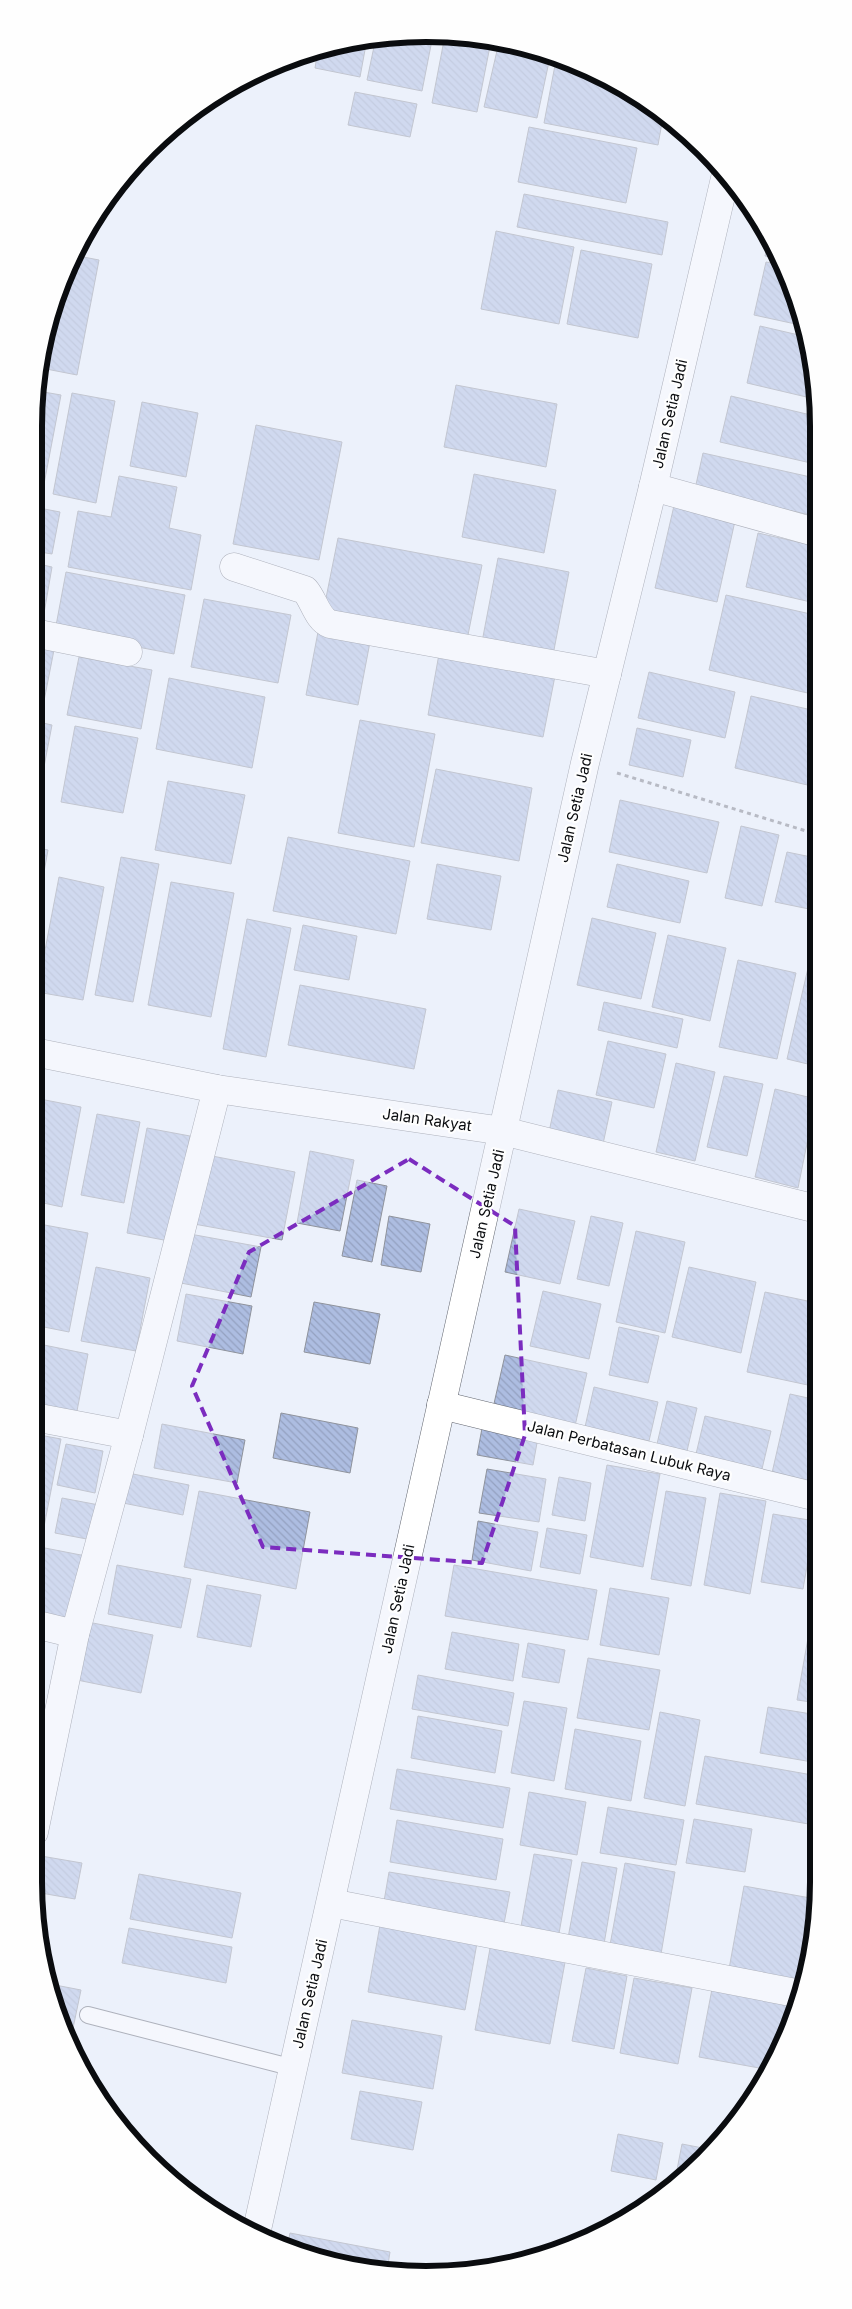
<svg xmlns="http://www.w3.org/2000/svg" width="852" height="2309" font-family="Inter,sans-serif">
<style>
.building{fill:url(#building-back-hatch);stroke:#8f939c}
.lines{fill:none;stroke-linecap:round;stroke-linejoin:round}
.lane-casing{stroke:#62666f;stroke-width:18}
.street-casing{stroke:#62666f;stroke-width:29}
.path{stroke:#767980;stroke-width:3;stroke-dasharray:4 4;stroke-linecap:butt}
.lane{stroke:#fff;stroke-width:16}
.street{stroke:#fff;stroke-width:28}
.marked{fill:none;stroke:#7b2cbf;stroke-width:4;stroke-dasharray:10 6;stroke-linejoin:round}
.labels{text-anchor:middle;stroke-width:4.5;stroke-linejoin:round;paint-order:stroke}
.street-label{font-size:15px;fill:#0a0c0f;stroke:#fefefe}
.rim{fill:none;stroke:#0a0c0f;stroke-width:6}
</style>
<defs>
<pattern id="building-back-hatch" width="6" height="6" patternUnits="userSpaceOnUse" patternTransform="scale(1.25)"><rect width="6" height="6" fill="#adbde1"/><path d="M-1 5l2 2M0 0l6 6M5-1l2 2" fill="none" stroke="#94a1c0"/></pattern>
</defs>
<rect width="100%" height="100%" fill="#ecf1fb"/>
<!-- building -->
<g class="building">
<path d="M433,35L422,91L367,80L376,37Z"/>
<path d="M445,35L491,41L477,112L432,103Z"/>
<path d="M367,39L360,77L315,68L318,50Z"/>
<path d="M499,42L528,47L550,57L537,118L484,107Z"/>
<path d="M556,60L644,100L663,117L658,145L544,123Z"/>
<path d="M355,92L417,104L410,137L348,125Z"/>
<path d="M529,127L637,148L626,203L518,182Z"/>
<path d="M524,194L668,222L662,255L517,227Z"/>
<path d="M496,231L574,247L559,324L481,309Z"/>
<path d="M769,239L778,253L780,259L765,256Z"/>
<path d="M581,250L652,264L638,338L567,324Z"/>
<path d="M73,255L99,260L77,375L41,368L47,324Z"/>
<path d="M766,262L782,265L800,325L754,315Z"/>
<path d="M760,326L803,336L815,375V399L747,383Z"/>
<path d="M456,385L557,404L546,467L444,447Z"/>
<path d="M38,391L61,395L44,484L34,482V426Z"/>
<path d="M72,393L115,401L96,503L53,494Z"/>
<path d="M731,396L815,416V464L720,442Z"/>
<path d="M142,402L198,413L186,477L130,466Z"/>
<path d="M256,425L342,442L319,560L233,544Z"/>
<path d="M703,453L815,478V516L695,489Z"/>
<path d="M474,474L556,490L544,553L462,537Z"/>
<path d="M119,476L177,487L169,528L201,535L191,590L68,567L78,511L111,517Z"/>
<path d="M676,497L737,512L717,602L655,588Z"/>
<path d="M34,507L60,512L52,554L34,551Z"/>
<path d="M758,533L815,546V603L746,587Z"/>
<path d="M338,538L482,565L467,640L323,613Z"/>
<path d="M498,558L569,572L553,655L482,642Z"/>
<path d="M34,563L52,567L42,625L34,624Z"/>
<path d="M66,572L185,595L174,654L55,631Z"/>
<path d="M726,595L815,615L816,695L709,670Z"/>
<path d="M204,599L291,615L278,683L191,667Z"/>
<path d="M318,632L370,642L358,705L306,695Z"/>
<path d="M34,647L54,650L43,706L34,704Z"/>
<path d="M439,654L555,676L543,737L428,715Z"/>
<path d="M79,657L152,670L141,729L67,715Z"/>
<path d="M649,672L735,692L725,738L638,718Z"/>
<path d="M169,678L265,697L252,768L156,749Z"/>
<path d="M751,696L816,711V787L735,768Z"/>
<path d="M360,720L435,734L414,847L338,833Z"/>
<path d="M34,721L52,725L39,793L34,792Z"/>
<path d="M75,726L138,738L123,813L61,802Z"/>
<path d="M637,728L691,740L683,777L629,765Z"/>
<path d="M436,769L532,788L519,861L421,843Z"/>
<path d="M168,781L245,795L231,864L155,850Z"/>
<path d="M620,800L719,822L707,873L609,852Z"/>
<path d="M741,826L779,835L762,906L725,898Z"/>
<path d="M288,837L410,861L396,934L273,911Z"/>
<path d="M34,847L48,850L34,927Z"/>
<path d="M787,852L816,858V881L809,909L775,902Z"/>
<path d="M121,857L159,864L133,1002L95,995Z"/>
<path d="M437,864L501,876L491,930L427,919Z"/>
<path d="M617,864L689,881L680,923L607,907Z"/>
<path d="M59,877L104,887L83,1000L37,992Z"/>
<path d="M171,882L234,893L211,1017L148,1005Z"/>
<path d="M592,918L656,933L641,999L577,985Z"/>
<path d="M247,919L291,928L266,1057L223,1049Z"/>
<path d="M303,925L357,936L349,980L294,970Z"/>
<path d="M668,935L726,948L710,1021L652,1007Z"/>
<path d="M738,960L796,973L777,1059L719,1047Z"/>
<path d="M808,968L816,970V1066L787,1059Z"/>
<path d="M300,985L426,1009L414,1069L288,1045Z"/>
<path d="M604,1002L683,1019L677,1048L598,1030Z"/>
<path d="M608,1041L666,1054L654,1108L596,1095Z"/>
<path d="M676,1063L715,1072L695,1161L656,1152Z"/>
<path d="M724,1076L763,1084L747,1156L707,1147Z"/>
<path d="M775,1089L816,1099L798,1188L755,1177Z"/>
<path d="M558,1090L612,1102L603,1144L549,1132Z"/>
<path d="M35,1098L81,1107L62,1207L34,1201Z"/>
<path d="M97,1114L140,1122L124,1203L81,1195Z"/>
<path d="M147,1128L190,1136L169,1241L127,1233Z"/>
<path d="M310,1151L354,1160L340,1231L297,1223Z"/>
<path d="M817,1154V1182L811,1180Z"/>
<path d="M207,1155L295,1172L282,1240L194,1224Z"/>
<path d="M357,1180L387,1186L372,1262L342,1256Z"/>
<path d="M519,1209L575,1221L560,1284L505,1272Z"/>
<path d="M389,1216L430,1224L421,1272L381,1265Z"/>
<path d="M591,1216L623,1223L609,1286L577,1279Z"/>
<path d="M34,1223L88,1233L69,1332L34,1325Z"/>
<path d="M636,1231L685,1242L665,1333L616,1322Z"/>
<path d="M190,1234L261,1247L251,1297L181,1283Z"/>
<path d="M96,1267L150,1278L136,1351L81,1341Z"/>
<path d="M689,1267L756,1282L741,1353L672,1337Z"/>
<path d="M543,1291L601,1304L589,1359L530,1346Z"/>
<path d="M765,1292L817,1303V1387L747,1372Z"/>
<path d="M186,1294L252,1306L243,1354L177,1341Z"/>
<path d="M314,1302L380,1314L370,1364L304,1352Z"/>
<path d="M619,1327L659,1336L648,1383L609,1375Z"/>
<path d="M34,1343L88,1354L76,1416L34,1408Z"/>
<path d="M505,1355L587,1373L575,1426L493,1408Z"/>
<path d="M594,1387L658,1402L649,1441L585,1427Z"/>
<path d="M790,1394L817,1400V1483L772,1473Z"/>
<path d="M667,1401L697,1408L687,1451L657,1444Z"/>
<path d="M281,1413L358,1428L350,1473L273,1458Z"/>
<path d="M705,1416L771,1431L762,1469L696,1454Z"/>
<path d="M483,1423L539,1432L533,1465L477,1455Z"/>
<path d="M162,1424L245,1440L237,1483L154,1468Z"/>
<path d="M34,1434L61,1439L42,1537L34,1536Z"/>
<path d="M66,1444L103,1451L95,1493L57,1485Z"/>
<path d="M607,1465L660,1474L643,1567L590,1557Z"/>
<path d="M487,1469L546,1479L539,1522L479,1513Z"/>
<path d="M128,1473L189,1485L183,1515L123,1503Z"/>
<path d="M559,1477L591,1483L585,1521L552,1515Z"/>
<path d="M199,1491L310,1512L296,1589L184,1567Z"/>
<path d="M666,1491L706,1498L691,1586L651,1579Z"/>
<path d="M720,1493L766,1501L750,1594L704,1585Z"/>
<path d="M62,1498L99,1505L92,1540L55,1533Z"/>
<path d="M773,1514L815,1521L803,1589L761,1582Z"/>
<path d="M478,1521L538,1532L531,1571L472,1560Z"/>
<path d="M547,1528L587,1535L580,1574L540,1567Z"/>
<path d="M45,1548L86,1556L73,1622L34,1614Z"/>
<path d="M34,1558L38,1559L34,1579Z"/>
<path d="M117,1565L191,1579L181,1628L108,1614Z"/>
<path d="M454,1565L597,1590L588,1640L445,1616Z"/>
<path d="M207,1585L261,1595L251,1647L197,1637Z"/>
<path d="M610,1588L669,1598L659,1655L600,1645Z"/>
<path d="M88,1622L153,1635L141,1693L77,1680Z"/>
<path d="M34,1629L42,1631L34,1675Z"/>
<path d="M452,1632L519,1644L513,1681L445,1669Z"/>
<path d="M808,1638L818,1640V1703L797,1700Z"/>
<path d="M528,1643L565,1650L559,1683L522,1677Z"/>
<path d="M588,1658L660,1670L649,1730L577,1718Z"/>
<path d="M418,1675L514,1693L508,1726L412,1709Z"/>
<path d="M524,1701L567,1708L554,1781L511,1773Z"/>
<path d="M768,1707L818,1715V1763L760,1753Z"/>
<path d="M660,1712L700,1720L685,1806L644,1798Z"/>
<path d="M418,1716L502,1731L495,1773L411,1758Z"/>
<path d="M575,1729L641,1741L631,1801L565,1789Z"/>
<path d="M34,1733L42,1734L34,1777Z"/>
<path d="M705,1756L818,1776V1801L814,1825L696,1804Z"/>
<path d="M397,1769L510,1788L503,1828L390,1809Z"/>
<path d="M529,1792L586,1802L577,1855L520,1845Z"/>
<path d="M608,1807L684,1820L676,1865L600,1853Z"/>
<path d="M694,1819L752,1829L745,1872L686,1863Z"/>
<path d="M397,1820L503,1839L496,1880L390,1862Z"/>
<path d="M818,1830V1888L808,1887Z"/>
<path d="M534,1854L572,1860L558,1939L520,1932Z"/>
<path d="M41,1856L82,1863L75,1899L35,1892Z"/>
<path d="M582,1862L617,1868L604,1944L568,1938Z"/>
<path d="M625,1863L675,1872L661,1954L610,1945Z"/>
<path d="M389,1872L510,1892L502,1934L382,1913Z"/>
<path d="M139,1874L241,1893L232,1938L130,1919Z"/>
<path d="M744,1886L816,1899L805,1982L729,1969Z"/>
<path d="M380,1925L477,1943L465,2010L368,1992Z"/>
<path d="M129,1928L232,1947L226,1983L122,1963Z"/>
<path d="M491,1943L566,1957L550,2044L475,2030Z"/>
<path d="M586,1968L627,1976L614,2049L572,2041Z"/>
<path d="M634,1978L692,1988L678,2064L620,2053Z"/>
<path d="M50,1984L81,1990L72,2033L65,2032L55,2009Z"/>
<path d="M712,1989L798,2004L778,2057L770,2070L699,2057Z"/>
<path d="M352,2020L442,2036L433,2089L342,2073Z"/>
<path d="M360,2091L422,2102L413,2150L351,2139Z"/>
<path d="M618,2134L663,2143L656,2180L611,2171Z"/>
<path d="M682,2144L708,2149L675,2180Z"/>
<path d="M290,2233L390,2252L387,2271L375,2272L300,2255L287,2249Z"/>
</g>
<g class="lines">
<defs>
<path id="lane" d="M88,2015L294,2068"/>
<g id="street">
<path d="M653,487L815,532"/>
<path d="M234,567L305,590C314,600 317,619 330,624L607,674"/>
<path d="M34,633L128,652"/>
<path d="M34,1052L217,1089L503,1131L817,1209"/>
<path d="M441,1405L817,1497"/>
<path d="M34,1417L129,1435"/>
<path d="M34,1624L75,1634"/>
<path d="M34,1832L75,1634L129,1435L217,1089"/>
<path d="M331,1903L801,1994"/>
<path d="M256,2234L585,763L653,487L726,174"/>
</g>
</defs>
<!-- lane casing -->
<use href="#lane" class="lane-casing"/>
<!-- street casing -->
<use href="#street" class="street-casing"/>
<!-- path -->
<path class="path" d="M617,773L816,834"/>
<!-- lane -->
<use href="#lane" class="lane"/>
<!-- street -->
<use href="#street" class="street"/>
</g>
<!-- marked area -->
<path d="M0 0H852V2309H0ZM409,1159L515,1226L525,1435L482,1563L263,1547L192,1386L249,1252Z" fill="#ecf1fb" fill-opacity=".55" fill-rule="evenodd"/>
<path class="marked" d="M409,1159L515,1226L525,1435L482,1563L263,1547L192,1386L249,1252Z"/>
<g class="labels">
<!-- street labels -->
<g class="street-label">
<text transform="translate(670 414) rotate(-77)" y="5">Jalan Setia Jadi</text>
<text transform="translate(575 808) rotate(-77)" y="5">Jalan Setia Jadi</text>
<text transform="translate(427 1120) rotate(8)" y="5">Jalan Rakyat</text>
<text transform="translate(487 1204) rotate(-77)" y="5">Jalan Setia Jadi</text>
<text transform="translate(629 1451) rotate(14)" y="5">Jalan Perbatasan Lubuk Raya</text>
<text transform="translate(398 1599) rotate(-78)" y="5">Jalan Setia Jadi</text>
<text transform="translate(310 1994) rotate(-77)" y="5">Jalan Setia Jadi</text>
</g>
</g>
<!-- crop -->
<path d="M0 0H852V2309H0ZM426 42H426A384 384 0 0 1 810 426V1882A384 384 0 0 1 426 2266H426A384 384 0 0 1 42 1882V426A384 384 0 0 1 426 42Z" fill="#fefefe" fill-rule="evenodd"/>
<path class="rim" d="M426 42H426A384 384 0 0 1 810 426V1882A384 384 0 0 1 426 2266H426A384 384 0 0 1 42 1882V426A384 384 0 0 1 426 42Z"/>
</svg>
